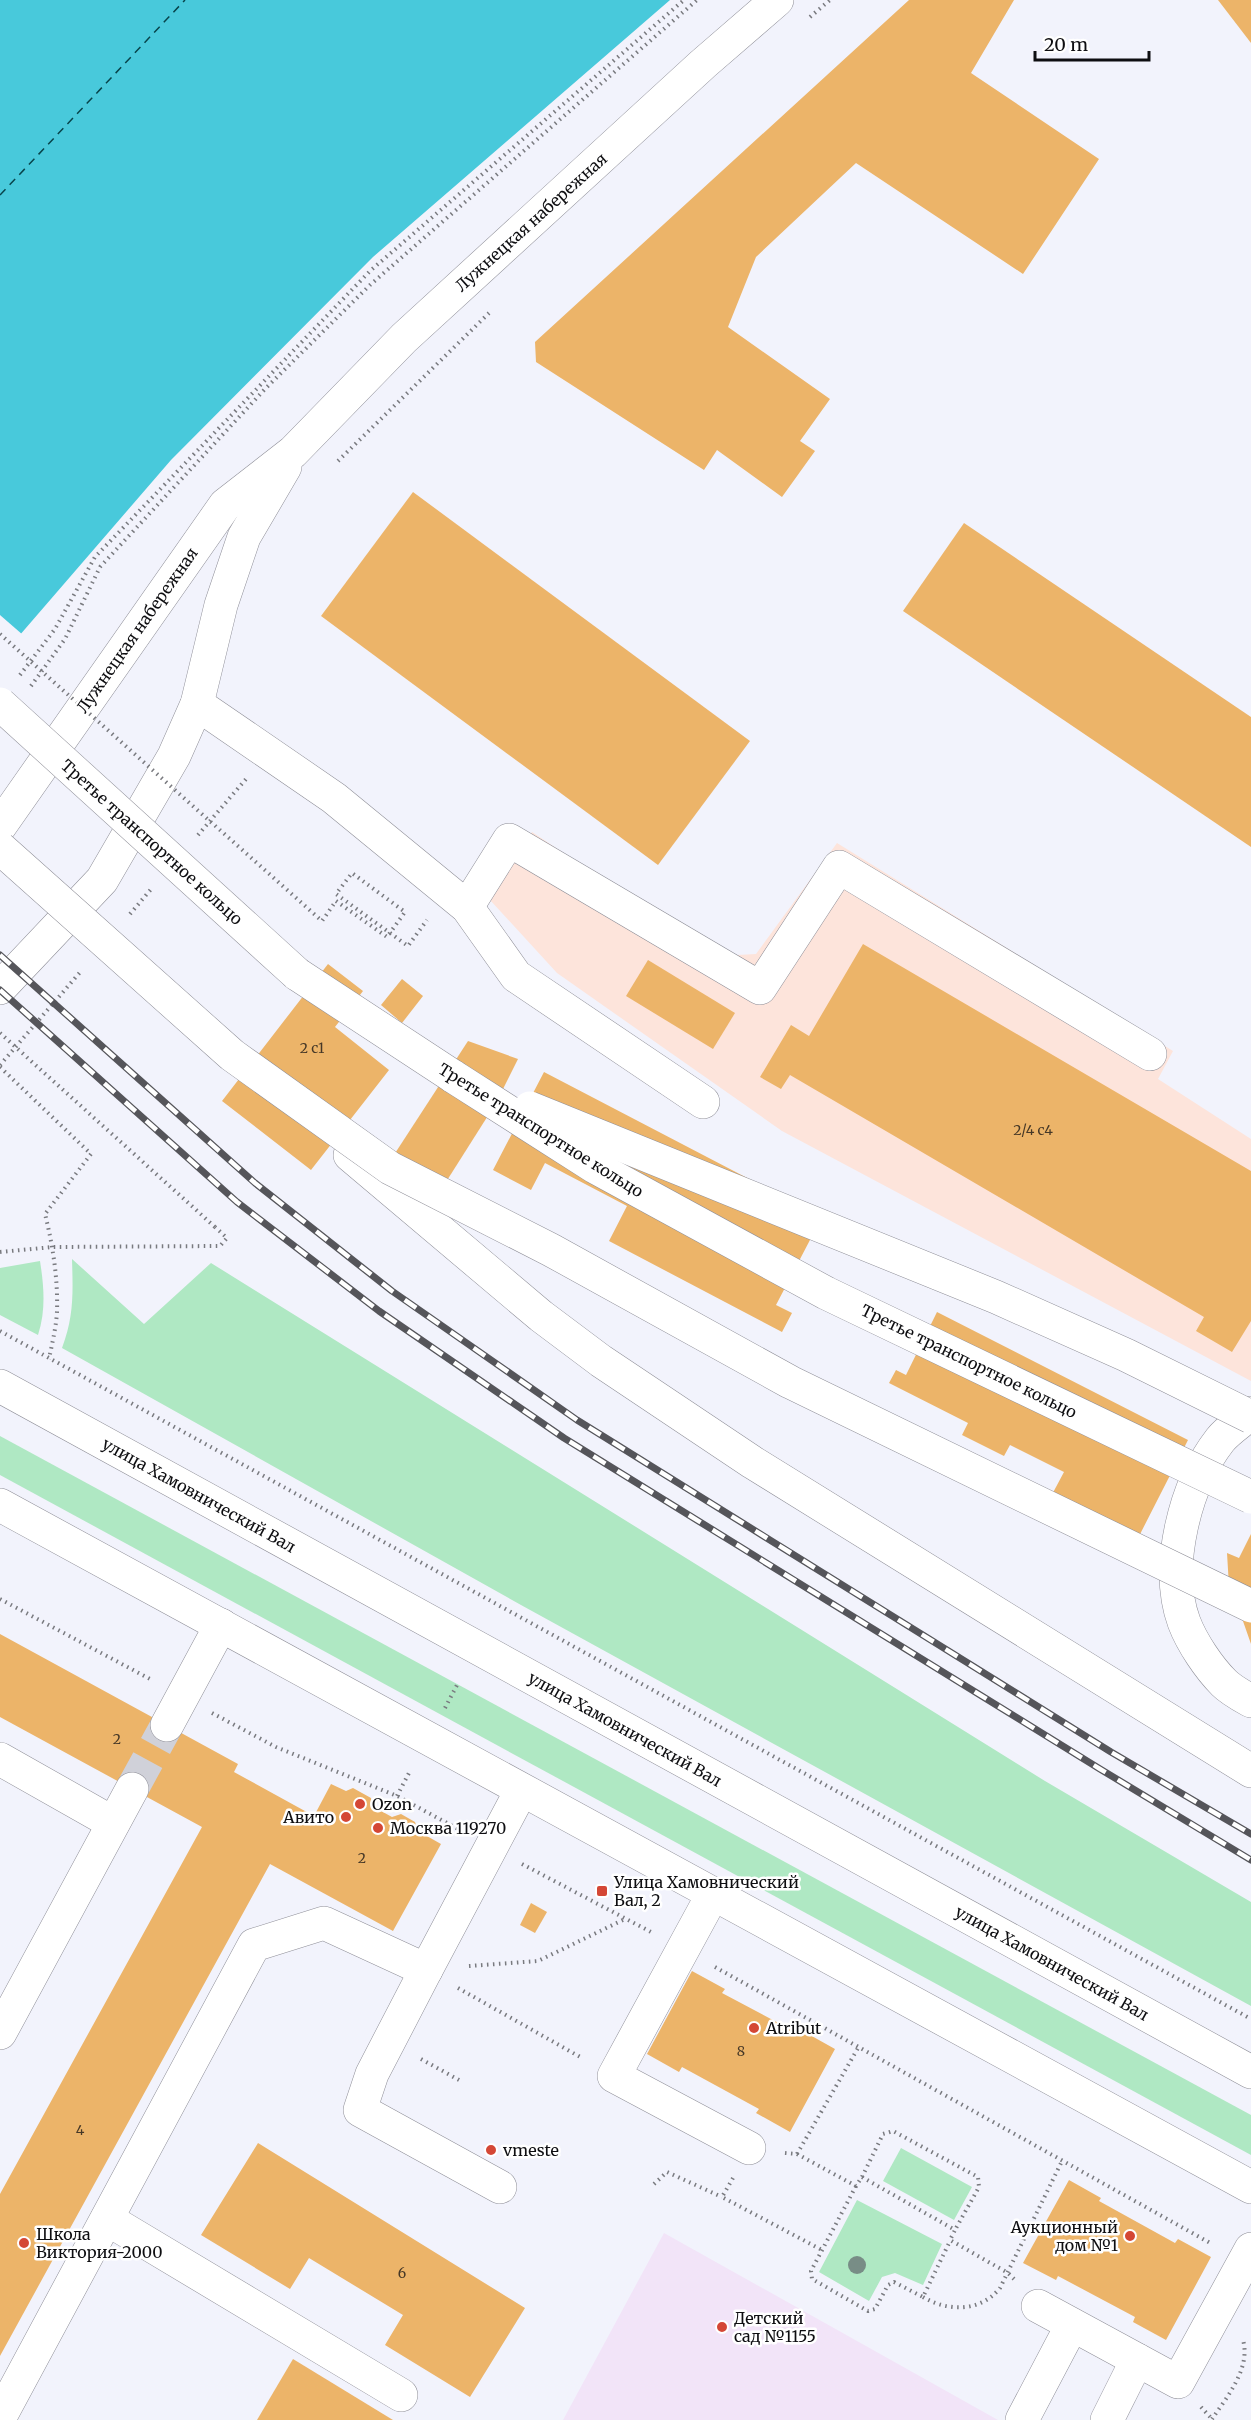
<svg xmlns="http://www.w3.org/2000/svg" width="1251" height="2420" font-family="Merriweather,serif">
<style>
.commercial{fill:#fde4db}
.education{fill:#f2e4f8}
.green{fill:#afe8c3}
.water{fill:#48c9db}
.pier{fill:#f2f3fc}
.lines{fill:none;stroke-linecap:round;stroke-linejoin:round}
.ferry{stroke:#08444b;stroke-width:1.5;stroke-dasharray:8 6;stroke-linecap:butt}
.building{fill:#ecb469}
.minor-tunnel{stroke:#d0d1d9;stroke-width:33;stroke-dasharray:33 16;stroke-linecap:butt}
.minor-casing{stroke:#8f8f98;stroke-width:34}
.major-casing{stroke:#8f8f98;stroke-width:34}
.path{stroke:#797a7f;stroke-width:4;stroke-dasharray:1.5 4.5;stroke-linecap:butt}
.minor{stroke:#fff;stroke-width:33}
.major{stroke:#fff;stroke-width:33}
.rail-casing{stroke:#55555a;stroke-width:7}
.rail{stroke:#fff;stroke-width:4.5;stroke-dasharray:14;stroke-linecap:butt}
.major-bridge-casing{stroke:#8f8f98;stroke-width:34;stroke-linecap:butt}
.path-bridge{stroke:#797a7f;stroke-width:4;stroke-dasharray:1.5 4.5;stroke-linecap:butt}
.major-bridge{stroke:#fff;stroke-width:33}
.tree{fill:#788d86}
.poi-dot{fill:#d44735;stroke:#fff;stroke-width:2}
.labels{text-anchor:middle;stroke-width:5;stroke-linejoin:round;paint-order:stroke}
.number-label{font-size:14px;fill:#463827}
.street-label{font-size:16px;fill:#0e0e11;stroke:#fff}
.poi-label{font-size:16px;fill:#0e0e11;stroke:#fff;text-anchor:start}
</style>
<rect width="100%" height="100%" fill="#f2f3fc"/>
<!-- commercial -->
<path class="commercial" d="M532,832L718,956L756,954L837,843L1173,1051L1158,1079L1251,1139V1381L782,1131L557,973L490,900Z"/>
<!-- education -->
<path class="education" d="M664,2233L998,2420H563Z"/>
<!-- green -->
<g class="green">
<path d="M72,1259L144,1324L211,1263L1045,1781L1251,1902V2006L521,1605L62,1348C74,1316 73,1293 72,1259Z"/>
<path d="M40,1261C44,1287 46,1310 38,1335L0,1315V1268Z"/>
<path d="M0,1436L1251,2115V2155L0,1475Z"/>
<path d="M901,2148L972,2187L954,2220L883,2181Z"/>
<path d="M857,2200L942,2244L923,2285L895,2273L882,2277L869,2301L819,2272Z"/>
</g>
<!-- water -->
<path class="water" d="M0,0H670L373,257L171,460L0,658Z"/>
<!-- pier -->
<path class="pier" d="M0,615L23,635L0,661Z"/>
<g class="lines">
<!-- ferry -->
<path class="ferry" d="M0,195L185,0"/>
</g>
<!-- building -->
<g class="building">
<path d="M909,0H1014L971,73L1099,159L1023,274L856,163L756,257L728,327L830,399L800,441L815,451L782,497L717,450L704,470L536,362L535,342Z"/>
<path d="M1218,0H1251V43Z"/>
<path d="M413,492L750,741L658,865L321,616Z"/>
<path d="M964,523L1251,717V847L903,611Z"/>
<path d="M863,944L1251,1171V1321L1232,1352L1196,1331L1204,1317L790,1075L781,1089L760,1077L791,1025L809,1036Z"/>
<path d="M648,960L735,1013L713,1049L626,996Z"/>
<path d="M328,964L363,991L335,1027L389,1070L311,1170L222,1101Z"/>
<path d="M402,979L423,996L402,1023L381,1005Z"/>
<path d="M468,1041L518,1059L496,1103L439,1193L390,1161Z"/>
<path d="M544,1072L822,1217L776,1305L792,1313L782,1332L609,1241L627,1206L545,1163L531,1190L493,1170Z"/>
<path d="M937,1312L1188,1440L1134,1546L1048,1502L1064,1472L1010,1445L1004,1456L962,1435L968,1423L889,1383L896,1370L906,1375Z"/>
<path d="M1251,1534V1644L1237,1604L1230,1603L1227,1553L1239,1558Z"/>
<path d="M0,1634L238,1764L234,1772L314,1816L331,1784L346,1791L353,1788L371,1798L372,1806L392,1817L401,1814L415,1822L418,1831L441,1844L393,1931L270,1864L0,2356V2194L202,1827L0,1717Z"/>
<path d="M531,1903L547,1912L535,1933L520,1925Z"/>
<path d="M692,1971L725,1989L722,1993L799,2034L801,2030L835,2049L790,2132L756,2113L759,2109L682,2067L679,2072L647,2054Z"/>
<path d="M258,2143L525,2308L470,2397L385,2345L403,2315L309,2258L290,2289L201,2235Z"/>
<path d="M1069,2180L1101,2198L1099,2201L1175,2243L1178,2239L1211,2257L1166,2340L1133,2322L1135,2317L1058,2276L1056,2280L1023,2263Z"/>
<path d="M293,2359L393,2420H257Z"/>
</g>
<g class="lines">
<!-- minor-tunnel -->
<path class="minor-tunnel" d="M132,1789L167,1725"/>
<defs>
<g id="minor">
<path d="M197,704L334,798L467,907L516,976L703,1102"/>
<path d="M0,826L225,505L293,452L404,338L703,64L777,0"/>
<path d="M467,907L509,840L760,988L839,867L1150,1054"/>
<path d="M0,988L102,880L174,756L197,704L221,605L244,537L285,467"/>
<path d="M167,1725L221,1625"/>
<path d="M0,1759L113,1823"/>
<path d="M713,1894L614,2076L749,2148"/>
<path d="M426,1970L372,2074L360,2110L500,2187"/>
<path d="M0,2033L132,1789"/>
<path d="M107,2219L401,2395"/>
<path d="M1038,2306L1178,2382L1251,2249"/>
<path d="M0,2417L254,1945L324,1923L426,1970L521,1791"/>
<path d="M1022,2420L1072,2325"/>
<path d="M1107,2420L1137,2360"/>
</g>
<g id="major">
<path d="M297,974L454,1077"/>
<path d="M350,1155L541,1316L601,1361L752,1462L1251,1771"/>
<path d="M0,1386L1251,2072"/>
<path d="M1251,1413C1241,1422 1228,1430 1220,1440C1185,1485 1164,1567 1184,1622C1192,1643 1209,1668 1224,1683C1231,1690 1242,1696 1251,1701"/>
<path d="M0,1505L1251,2187"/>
</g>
</defs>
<!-- minor casing -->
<use href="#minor" class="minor-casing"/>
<!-- major casing -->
<use href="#major" class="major-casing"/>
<!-- path -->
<g class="path">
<path d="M810,17L830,0"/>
<path d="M338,461L489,313"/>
<path d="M20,675L55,629L95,557L370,271L684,0"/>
<path d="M31,686L65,639L100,567L265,389L370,285L697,0"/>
<path d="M198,835L246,779"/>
<path d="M336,901L387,937L405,912L352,873L336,894L408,946L427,920"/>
<path d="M130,914L152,888"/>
<path d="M0,1065L82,970"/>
<path d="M0,1067L91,1154L45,1214C53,1246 58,1279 57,1312C56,1328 52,1344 49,1359"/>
<path d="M0,1252L53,1247L220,1246L227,1238L215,1227"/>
<path d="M0,1331L1251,2019"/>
<path d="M0,1599L150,1679"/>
<path d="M445,1708L457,1685"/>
<path d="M212,1713L276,1747L397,1796L460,1830"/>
<path d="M397,1796L410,1771"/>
<path d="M522,1864L651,1932"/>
<path d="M469,1966L538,1961L625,1919"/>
<path d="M715,1967L1212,2244"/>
<path d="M458,1988L582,2058"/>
<path d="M421,2059L459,2080"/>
<path d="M785,2153L797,2154L856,2186L862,2177L955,2230L950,2240L1008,2273L1014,2279"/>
<path d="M797,2154L858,2048"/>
<path d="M862,2177L883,2134L893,2131L978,2177L979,2187L955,2230"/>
<path d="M733,2178L722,2197L822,2250"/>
<path d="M654,2184L667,2172L722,2197"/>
<path d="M856,2186L811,2271L812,2279L868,2311L875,2309L888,2285L894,2282L923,2297L950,2241"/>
<path d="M923,2297C948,2312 981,2312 1000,2288L1062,2161"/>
<path d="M1201,2407L1212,2419"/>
<path d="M1212,2419C1227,2397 1251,2368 1243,2340"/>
</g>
<!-- minor -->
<use href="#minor" class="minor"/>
<!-- major -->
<use href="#major" class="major"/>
<defs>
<g id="rail">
<path d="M0,955L255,1183L392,1291L577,1420L1111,1752L1251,1834"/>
<path d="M0,990L237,1202L379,1311L564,1438L1100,1769L1251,1860"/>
</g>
</defs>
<!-- rail casing -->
<use href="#rail" class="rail-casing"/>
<!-- rail -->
<use href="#rail" class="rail"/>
<defs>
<g id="major-bridge">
<path d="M0,704L297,974"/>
<path d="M0,848L232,1055L390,1168L551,1250L790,1382L1251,1606"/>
<path d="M454,1077L595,1167L826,1293L1251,1497"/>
<path d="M530,1108L996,1297L1126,1355L1251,1417"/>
</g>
</defs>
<!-- major-bridge casing -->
<use href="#major-bridge" class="major-bridge-casing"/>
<!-- path-bridge -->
<g class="path-bridge">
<path d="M0,634L322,921L336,901"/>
<path d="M0,1033L215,1227"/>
</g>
<!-- major-bridge -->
<use href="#major-bridge" class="major-bridge"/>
</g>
<!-- trees -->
<circle class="tree" cx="857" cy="2265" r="9"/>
<!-- markers -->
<g class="poi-dot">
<circle cx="360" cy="1804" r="6"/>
<circle cx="346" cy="1817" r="6"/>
<circle cx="378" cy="1828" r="6"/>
<rect x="596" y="1885" width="12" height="12" rx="3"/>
<circle cx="754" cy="2028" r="6"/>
<circle cx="491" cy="2150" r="6"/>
<circle cx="1130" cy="2236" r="6"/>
<circle cx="24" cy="2243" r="6"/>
<circle cx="722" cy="2327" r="6"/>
</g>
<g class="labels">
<!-- number labels -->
<g class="number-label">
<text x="312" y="1053">2 с1</text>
<text x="1033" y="1135">2/4 с4</text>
<text x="117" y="1744">2</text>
<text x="362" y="1863">2</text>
<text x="741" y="2056">8</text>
<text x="80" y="2135">4</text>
<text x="402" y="2278">6</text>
</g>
<!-- street labels -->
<g class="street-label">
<text transform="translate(531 222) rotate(-42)" y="6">Лужнецкая набережная</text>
<text transform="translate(137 630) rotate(-55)" y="6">Лужнецкая набережная</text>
<text transform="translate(152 842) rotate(42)" y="6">Третье транспортное кольцо</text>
<text transform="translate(541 1130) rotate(32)" y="6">Третье транспортное кольцо</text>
<text transform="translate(969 1361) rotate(26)" y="6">Третье транспортное кольцо</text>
<text transform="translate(199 1495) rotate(29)" y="6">улица Хамовнический Вал</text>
<text transform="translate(625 1729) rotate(29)" y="6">улица Хамовнический Вал</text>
<text transform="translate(1052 1963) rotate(29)" y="6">улица Хамовнический Вал</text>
</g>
<!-- poi labels -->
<g class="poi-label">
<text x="372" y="1810">Ozon</text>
<text x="334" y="1823" text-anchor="end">Авито</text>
<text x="390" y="1834">Москва 119270</text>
<text x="614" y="1888">Улица Хамовнический<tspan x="614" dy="18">Вал, 2</tspan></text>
<text x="766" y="2034">Atribut</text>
<text x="503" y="2156">vmeste</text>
<text x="1118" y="2233" text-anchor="end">Аукционный<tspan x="1118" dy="18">дом №1</tspan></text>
<text x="36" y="2240">Школа<tspan x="36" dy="18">Виктория-2000</tspan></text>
<text x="734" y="2324">Детский<tspan x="734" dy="18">сад №1155</tspan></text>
</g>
</g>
<!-- scale -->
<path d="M1035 51v9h114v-9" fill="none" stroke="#0e0e11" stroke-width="3"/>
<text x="1044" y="51" font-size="18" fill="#0e0e11" stroke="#ffffff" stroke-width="4.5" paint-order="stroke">20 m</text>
</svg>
